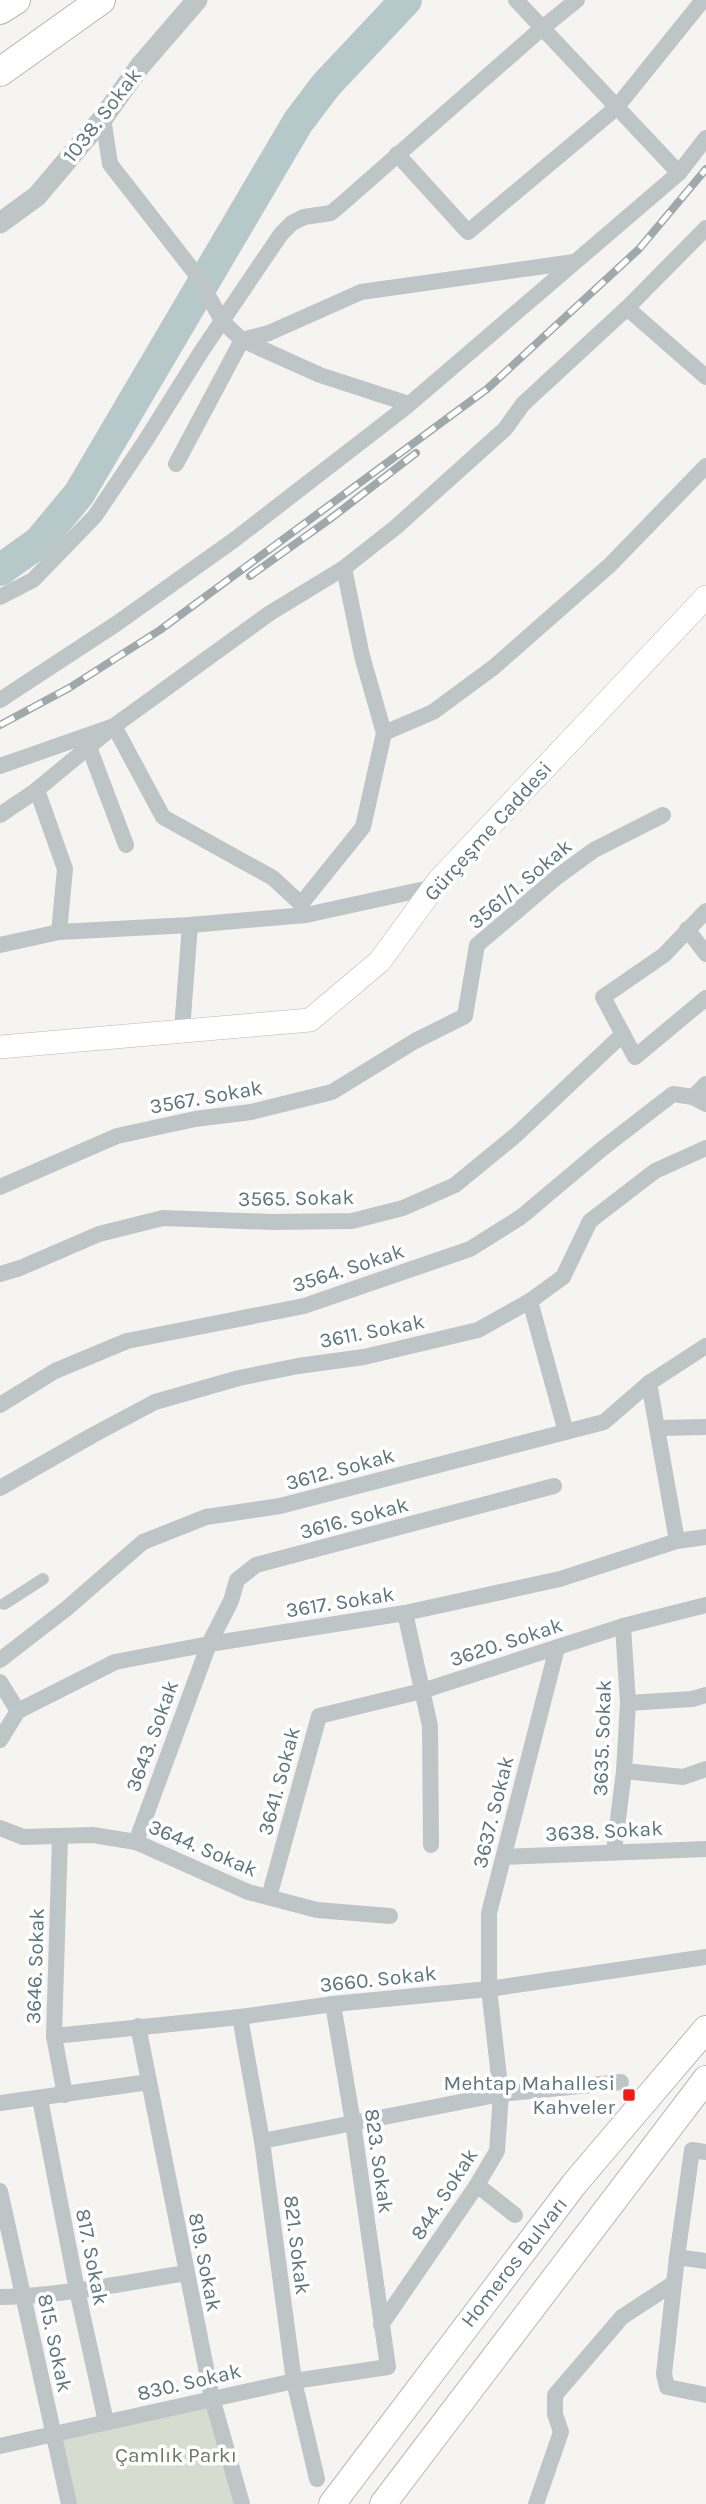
<svg xmlns="http://www.w3.org/2000/svg" width="706" height="2504" font-family="Karla,sans-serif">
<style>
.green{fill:#d7dcd1}
.lines{fill:none;stroke-linecap:round;stroke-linejoin:round}
.river{stroke:#b7c8ca;stroke-width:32}
.secondary-casing{stroke:#b1b9bc;stroke-width:24}
.primary-casing{stroke:#b2b8bb;stroke-width:28}
.trunk-casing{stroke:#b1b7b9;stroke-width:30}
.pedestrian{stroke:#bec5c7;stroke-width:12}
.minor{stroke:#bec5c7;stroke-width:16}
.tertiary{stroke:#bec5c7;stroke-width:21}
.secondary{stroke:#fff;stroke-width:23}
.primary{stroke:#fff;stroke-width:26}
.trunk{stroke:#fff;stroke-width:28}
.rail-casing{stroke:#9fa9ac;stroke-width:8}
.rail{stroke:#fff;stroke-width:5;stroke-dasharray:16;stroke-linecap:butt}
.poi-dot{fill:#f21e13;stroke:#fff;stroke-width:2.5}
.labels{text-anchor:middle;stroke-width:7;stroke-linejoin:round;paint-order:stroke}
.street-label{font-size:21px;fill:#5d767e;stroke:#fff}
.poi-label{font-size:21px;fill:#5d767e;stroke:#fff;text-anchor:end}
.park-label{font-size:21px;fill:#6a7a60;stroke:#fff}
</style>
<rect width="100%" height="100%" fill="#f5f4f0"/>
<!-- green -->
<path class="green" d="M212,2398L242,2504H69L53,2434Z"/>
<g class="lines">
<!-- river -->
<path class="river" d="M0,570L39,542L79,494L298,122L326,85L406,0"/>
<defs>
<path id="secondary" d="M0,1047L310,1020L380,961L439,880L706,597"/>
<g id="primary">
<path d="M332,2504L575,2183L706,2029"/>
<path d="M383,2504L706,2079"/>
</g>
<g id="trunk">
<path d="M0,10L16,0"/>
<path d="M0,72L101,0"/>
</g>
</defs>
<!-- secondary casing -->
<use href="#secondary" class="secondary-casing"/>
<!-- primary casing -->
<use href="#primary" class="primary-casing"/>
<!-- trunk casing -->
<use href="#trunk" class="trunk-casing"/>
<!-- pedestrian -->
<path class="pedestrian" d="M4,1604L43,1579"/>
<!-- minor -->
<g class="minor">
<path d="M516,0L679,173"/>
<path d="M103,118L110,164L195,273L223,322L242,340L320,375L409,404"/>
<path d="M397,154L468,232L616,108L703,0"/>
<path d="M627,308L706,377"/>
<path d="M176,464L242,340L269,333L361,292L574,262"/>
<path d="M0,597L33,580L95,516L146,440L201,352L281,234L292,223L304,217L331,213L344,202L541,29L577,0"/>
<path d="M0,700L116,624L234,540L406,407L679,173L706,138"/>
<path d="M384,733L433,712L494,667L610,565L706,466"/>
<path d="M89,747L126,845"/>
<path d="M0,766L114,726L270,613L344,568L396,527L505,429L523,404L627,308L706,228"/>
<path d="M37,790L65,869L59,932"/>
<path d="M0,815L34,792L114,726L163,817L273,878L301,904L306,915"/>
<path d="M301,904L363,827L384,733L362,656L344,568"/>
<path d="M706,911L664,955L603,997L635,1057L706,998"/>
<path d="M687,929L706,954"/>
<path d="M0,945L59,932L190,925L306,915L434,887"/>
<path d="M182,1030L190,925"/>
<path d="M693,1097L706,1084"/>
<path d="M0,1187L117,1136L195,1119L251,1112L332,1092L415,1041L465,1016L477,945L557,877L594,850L663,815"/>
<path d="M0,1274L20,1268L99,1234L163,1218L273,1222L352,1221L403,1208L455,1185L516,1135L623,1034"/>
<path d="M530,1301L566,1432"/>
<path d="M649,1383L677,1541"/>
<path d="M0,1405L55,1371L127,1341L304,1306L470,1249L521,1217L603,1148L673,1094L693,1097L706,1104"/>
<path d="M658,1428L706,1427"/>
<path d="M0,1488L93,1435L155,1402L239,1378L298,1366L364,1357L478,1330L530,1301L563,1277L590,1221L655,1171L706,1148"/>
<path d="M405,1613L430,1726L431,1845"/>
<path d="M0,1660L66,1609L143,1542L206,1517L280,1506L604,1422L649,1383L706,1346"/>
<path d="M0,1682L18,1711"/>
<path d="M628,1703L692,1699L706,1695"/>
<path d="M0,1740L18,1711L115,1662L209,1644L405,1613L560,1579L677,1541L706,1537"/>
<path d="M624,1771L683,1777L706,1769"/>
<path d="M0,1828L23,1837L93,1835L136,1842L248,1892L317,1910L390,1916"/>
<path d="M60,1837L54,2036L65,2095"/>
<path d="M136,1842L209,1644L231,1601L237,1580L256,1565L554,1486"/>
<path d="M614,1851L624,1771L628,1703L623,1626"/>
<path d="M504,1857L706,1849"/>
<path d="M269,1897L319,1716L422,1691L623,1626L706,1605"/>
<path d="M240,2017L262,2141L294,2381L317,2479"/>
<path d="M138,2026L212,2398L242,2504"/>
<path d="M54,2036L240,2017L333,2004L489,1989L706,1957"/>
<path d="M40,2099L77,2290L106,2422"/>
<path d="M0,2103L149,2082"/>
<path d="M262,2141L501,2094L621,2082"/>
<path d="M706,2152L692,2150L677,2257L664,2374L667,2387L706,2395"/>
<path d="M477,2185L515,2215"/>
<path d="M0,2191L69,2504"/>
<path d="M677,2257L706,2261"/>
<path d="M0,2297C62,2296 124,2283 186,2273"/>
<path d="M381,2325L477,2185L497,2151L501,2094L489,1989V1913L557,1648"/>
<path d="M0,2446L294,2381L388,2367L353,2123L333,2004"/>
<path d="M536,2504L561,2432L555,2414V2395L622,2317L674,2283"/>
</g>
<!-- tertiary -->
<path class="tertiary" d="M0,223L37,196L103,118L140,66L197,0"/>
<!-- secondary -->
<use href="#secondary" class="secondary"/>
<!-- primary -->
<use href="#primary" class="primary"/>
<!-- trunk -->
<use href="#trunk" class="trunk"/>
<defs>
<g id="rail">
<path d="M250,576L330,519L416,453"/>
<path d="M0,725L69,688L160,630L487,389L639,249L706,169"/>
</g>
</defs>
<!-- rail casing -->
<use href="#rail" class="rail-casing"/>
<!-- rail -->
<use href="#rail" class="rail"/>
</g>
<!-- markers -->
<rect class="poi-dot" x="622" y="2088" width="14" height="14" rx="3.5"/>
<g class="labels">
<!-- street labels -->
<g class="street-label">
<text transform="translate(102 115) rotate(-52)" y="7">1038. Sokak</text>
<text transform="translate(488 831) rotate(-48)" y="7">Gürçeşme Caddesi</text>
<text transform="translate(520 884) rotate(-40)" y="7">3561/1. Sokak</text>
<text transform="translate(206 1097) rotate(-10)" y="7">3567. Sokak</text>
<text transform="translate(296 1198) rotate(-1)" y="7">3565. Sokak</text>
<text transform="translate(348 1268) rotate(-18)" y="7">3564. Sokak</text>
<text transform="translate(372 1331) rotate(-11)" y="7">3611. Sokak</text>
<text transform="translate(340 1469) rotate(-15)" y="7">3612. Sokak</text>
<text transform="translate(354 1518) rotate(-15)" y="7">3616. Sokak</text>
<text transform="translate(340 1602) rotate(-9)" y="7">3617. Sokak</text>
<text transform="translate(506 1642) rotate(-18)" y="7">3620. Sokak</text>
<text transform="translate(152 1736) rotate(-70)" y="7">3643. Sokak</text>
<text transform="translate(602 1738) rotate(-88)" y="7">3635. Sokak</text>
<text transform="translate(279 1781) rotate(-75)" y="7">3641. Sokak</text>
<text transform="translate(493 1812) rotate(-76)" y="7">3637. Sokak</text>
<text transform="translate(604 1831) rotate(-3)" y="7">3638. Sokak</text>
<text transform="translate(203 1848) rotate(23)" y="7">3644. Sokak</text>
<text transform="translate(35 1966) rotate(-88)" y="7">3646. Sokak</text>
<text transform="translate(378 1979) rotate(-6)" y="7">3660. Sokak</text>
<text transform="translate(379 2161) rotate(82)" y="7">823. Sokak</text>
<text transform="translate(444 2194) rotate(-57)" y="7">844. Sokak</text>
<text transform="translate(297 2245) rotate(83)" y="7">821. Sokak</text>
<text transform="translate(92 2257) rotate(79)" y="7">817. Sokak</text>
<text transform="translate(205 2262) rotate(79)" y="7">819. Sokak</text>
<text transform="translate(514 2262) rotate(-52)" y="7">Homeros Bulvarı</text>
<text transform="translate(55 2343) rotate(78)" y="7">815. Sokak</text>
<text transform="translate(189 2382) rotate(-13)" y="7">830. Sokak</text>
</g>
<!-- poi labels -->
<g class="poi-label">
<text x="615" y="2090">Mehtap Mahallesi<tspan x="615" dy="24">Kahveler</tspan></text>
</g>
<!-- park labels -->
<g class="park-label">
<text x="176" y="2462">Çamlık Parkı</text>
</g>
</g>
</svg>
